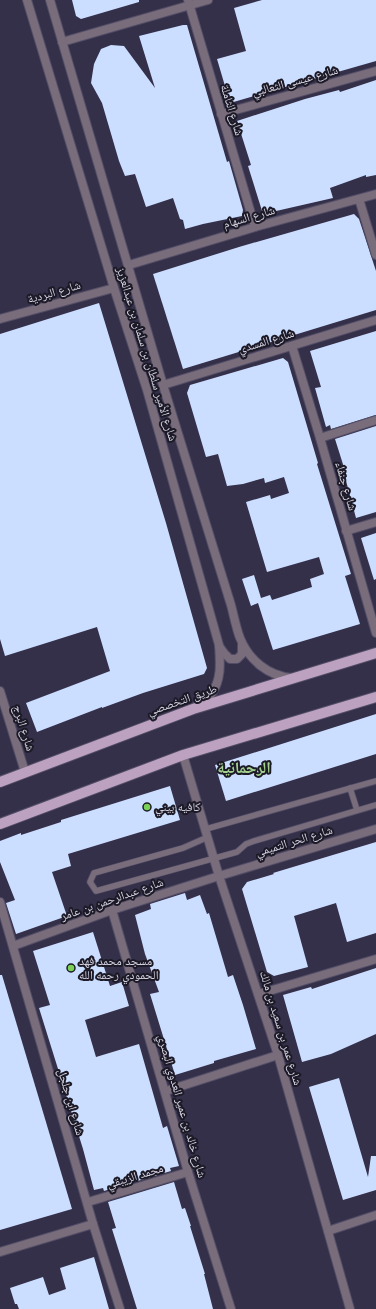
<svg xmlns="http://www.w3.org/2000/svg" width="376" height="1309" font-family="Inter,'Noto Naskh Arabic',sans-serif">
<style>
.building{fill:#cbdeff}
.lines{fill:none;stroke-linecap:round;stroke-linejoin:round}
.service-casing{stroke:#524d66;stroke-width:7}
.minor-casing{stroke:#524d66;stroke-width:10}
.tertiary-casing{stroke:#524d66;stroke-width:10}
.primary-casing{stroke:#524d66;stroke-width:12}
.service{stroke:#796c7b;stroke-width:5.5}
.minor{stroke:#796c7b;stroke-width:8}
.tertiary{stroke:#796c7b;stroke-width:8}
.primary{stroke:#bda1c0;stroke-width:10}
.poi-dot{fill:#7bd155;stroke:#1c1a26;stroke-width:1.5}
.labels{text-anchor:middle;stroke-width:4;stroke-linejoin:round;paint-order:stroke}
.street-label{font-size:12px;fill:#d5d2e3;stroke:#1c1a26}
.poi-label{font-size:12px;fill:#d5d2e3;stroke:#1c1a26;text-anchor:start}
.district-label{font-size:16px;font-weight:bold;fill:#a2d090;stroke:#1c1a26}
</style>
<rect width="100%" height="100%" fill="#35304a"/>
<!-- building -->
<g class="building">
<path d="M72,0H139V2L81,19L76,16Z"/>
<path d="M262,0H376V61L230,103L217,59L246,51L234,8Z"/>
<path d="M183,25H187L227,162L229,161L243,210L242,216L203,224L185,229L183,220L180,219L173,198L146,207L135,174L125,176L119,161L102,103L91,83L94,64L101,49L111,45L124,46L155,88L139,36Z"/>
<path d="M376,80V175L366,177V175L330,188L333,198L263,214L248,166L251,165L237,121L305,99L339,90L340,92Z"/>
<path d="M354,214L359,219L376,271V310L183,369L153,274L239,247Z"/>
<path d="M99,303L166,523L207,668L204,674L143,693L102,708V707L37,732L26,703L110,671L97,627L5,656L0,639V334Z"/>
<path d="M376,331V415L331,429L330,425L326,427L315,388L321,387L310,351Z"/>
<path d="M283,358L288,362L318,463L317,464L351,574L345,576L360,624L273,650L258,603L251,606L242,579L254,575L261,598L270,595L272,600L312,587L310,579L324,574L319,557L267,572L246,502L270,495L271,499L289,493L284,477L265,483L264,478L243,484L227,486L218,454L206,457L187,393L190,385Z"/>
<path d="M376,426V512L356,518L345,477H347L335,439Z"/>
<path d="M376,533V579L374,580L361,538Z"/>
<path d="M376,714V754L226,801L215,765Z"/>
<path d="M170,786L180,820L68,854L71,866L52,872L67,916L16,934L6,903L15,900L0,862V841L21,833V835L61,822V820Z"/>
<path d="M376,842V933L347,942L336,903L294,916L308,967L274,976L267,972L242,889L247,882L274,874L273,873Z"/>
<path d="M185,893L187,900L200,895L207,914L209,913L228,977L233,975L243,1005L256,1049L214,1061V1063L175,1075L150,994L159,992L145,954L135,915L151,909L150,904Z"/>
<path d="M93,932L110,986L122,982L129,1006L85,1020L96,1057L139,1044L163,1128L167,1126L179,1166L170,1168L171,1171L104,1191L103,1188L94,1190L83,1149L39,1008L50,1005L33,951Z"/>
<path d="M376,968V1034L331,1054L302,1062L283,995L311,987L312,989Z"/>
<path d="M0,975H2L72,1209L0,1230Z"/>
<path d="M339,1078L368,1177L371,1156H376V1190L343,1200L309,1087Z"/>
<path d="M174,1182L182,1209L185,1208L191,1226H190L205,1274H204L213,1309H137L112,1229L116,1228L108,1202Z"/>
<path d="M94,1257L109,1309H19L17,1304H15L10,1288L43,1277L49,1295L66,1289L60,1268Z"/>
</g>
<g class="lines">
<defs>
<g id="service">
<path d="M350,788L357,810"/>
<path d="M206,829L376,781"/>
<path d="M208,837L183,848L94,873L90,882L96,891L237,852L246,844L254,841L376,805"/>
</g>
<g id="minor">
<path d="M188,0L255,227"/>
<path d="M62,42L208,0"/>
<path d="M221,114L376,71"/>
<path d="M359,199L376,255"/>
<path d="M129,265L255,227L376,194"/>
<path d="M0,319L114,288"/>
<path d="M292,346L320,438L376,633"/>
<path d="M163,385L376,320"/>
<path d="M320,438L376,420"/>
<path d="M346,531L376,522"/>
<path d="M0,691L25,772"/>
<path d="M183,755L219,876L278,1055L350,1309"/>
<path d="M0,902L93,1224L120,1309"/>
<path d="M112,910L188,1172L231,1309"/>
<path d="M13,946L112,910L219,876L376,829"/>
<path d="M259,994L376,959"/>
<path d="M166,1091L278,1055"/>
<path d="M88,1202L188,1172"/>
<path d="M328,1231L376,1215"/>
<path d="M0,1252L93,1224"/>
</g>
<g id="tertiary">
<path d="M27,0L114,288L147,390L219,645C220,662 222,678 212,693C209,699 201,703 195,707"/>
<path d="M50,0L163,385L231,605C234,616 236,628 240,638C249,660 268,676 292,678"/>
<path d="M219,646L224,653L230,659H237L242,654V645"/>
</g>
<g id="primary">
<path d="M0,782L193,709L376,653"/>
<path d="M0,824L183,755L376,697"/>
</g>
</defs>
<!-- service casing -->
<use href="#service" class="service-casing"/>
<!-- minor casing -->
<use href="#minor" class="minor-casing"/>
<!-- tertiary casing -->
<use href="#tertiary" class="tertiary-casing"/>
<!-- primary casing -->
<use href="#primary" class="primary-casing"/>
<!-- service -->
<use href="#service" class="service"/>
<!-- minor -->
<use href="#minor" class="minor"/>
<!-- tertiary -->
<use href="#tertiary" class="tertiary"/>
<!-- primary -->
<use href="#primary" class="primary"/>
</g>
<!-- markers -->
<g class="poi-dot">
<circle cx="147" cy="807" r="4"/>
<circle cx="71" cy="968" r="4"/>
</g>
<g class="labels">
<!-- street labels -->
<g class="street-label">
<text transform="translate(295 81) rotate(-15)" y="4">شارع عيسى الثعالبي</text>
<text transform="translate(232 110) rotate(73)" y="4">شارع الثاملة</text>
<text transform="translate(249 217) rotate(-16)" y="4">شارع السهام</text>
<text transform="translate(54 292) rotate(-16)" y="4">شارع البردية</text>
<text transform="translate(266 341) rotate(-17)" y="4">شارع المسدي</text>
<text transform="translate(147 354) rotate(73)" y="4">شارع الأمير سلطان بن سلمان بن عبدالعزيز</text>
<text transform="translate(346 486) rotate(74)" y="4">شارع جنفاء</text>
<text transform="translate(182 700) rotate(-19)" y="4">طريق التخصصي</text>
<text transform="translate(24 728) rotate(73)" y="4">شارع البرج</text>
<text transform="translate(294 841) rotate(-17)" y="4">شارع الحر التميمي</text>
<text transform="translate(112 899) rotate(-19)" y="4">شارع عبدالرحمن بن عامر</text>
<text transform="translate(281 1028) rotate(73)" y="4">شارع عمر بن سعيد بن مالك</text>
<text transform="translate(71 1102) rotate(74)" y="4">شارع ابن جلجل</text>
<text transform="translate(182 1106) rotate(74)" y="4">شارع خالد بن عمير العدوي البصري</text>
<text transform="translate(135 1176) rotate(-17)" y="4">محمد الزيبقي</text>
</g>
<!-- poi labels -->
<g class="poi-label">
<text x="155" y="811">كافيه بيني</text>
<text x="79" y="965">مسجد محمد فهد<tspan x="79" dy="14">الحمودي رحمه الله</tspan></text>
</g>
<!-- district labels -->
<g class="district-label">
<text x="244" y="773">الرحمانية</text>
</g>
</g>
</svg>
